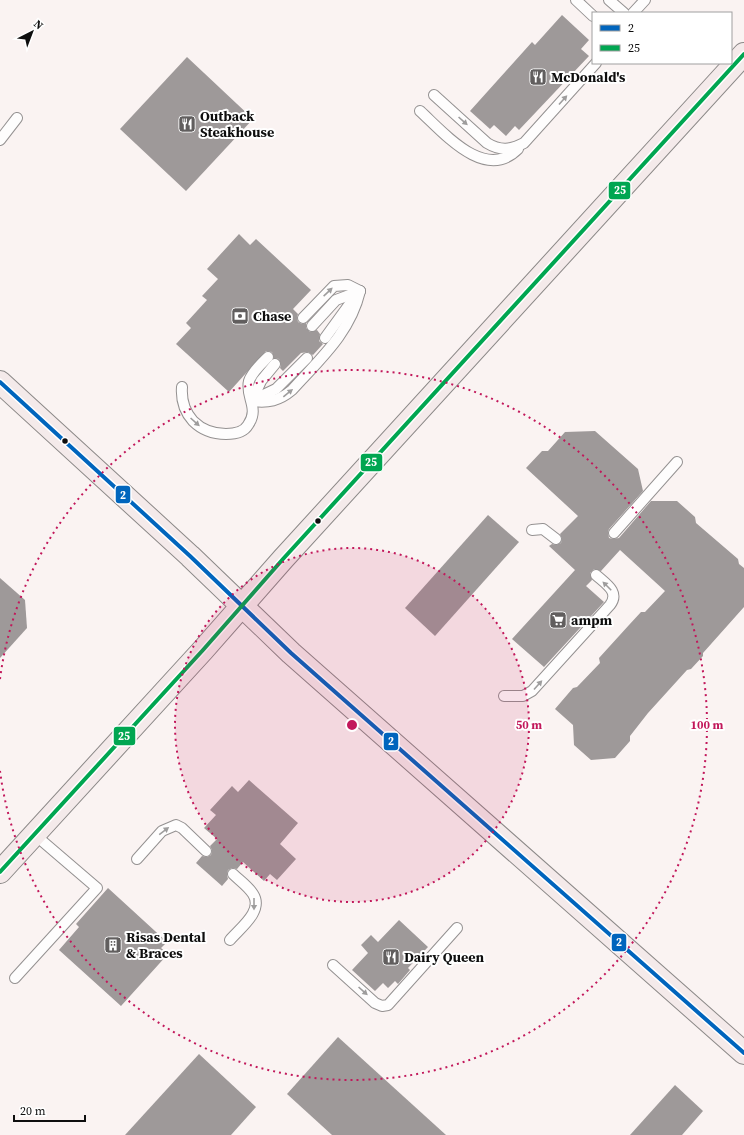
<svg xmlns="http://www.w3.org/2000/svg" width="744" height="1135" font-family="'Source Serif 4',serif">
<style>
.building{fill:#9e9999}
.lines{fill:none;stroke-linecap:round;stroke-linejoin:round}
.lane-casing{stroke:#949191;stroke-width:12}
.secondary-casing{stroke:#8b8887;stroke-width:24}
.lane{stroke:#fefdfd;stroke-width:10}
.secondary{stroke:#f4eaea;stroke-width:22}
.bus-1-casing{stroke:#fff;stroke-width:7}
.bus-2-casing{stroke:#fff;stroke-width:7}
.bus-1{stroke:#0065bd;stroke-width:4}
.bus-2{stroke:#00a651;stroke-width:4}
.oneway{fill:#9e9d9d}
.ring{fill:none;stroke:#c2185b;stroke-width:2;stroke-dasharray:2 4}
.bus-dot{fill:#0e0e0e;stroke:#fff;stroke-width:1.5}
.labels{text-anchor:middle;stroke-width:4;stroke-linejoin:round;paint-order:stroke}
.poi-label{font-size:14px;font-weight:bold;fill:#0e0e0e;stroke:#fff;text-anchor:start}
.centre{fill:#c2185b;stroke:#fff;stroke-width:2}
.ring-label{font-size:12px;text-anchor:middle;font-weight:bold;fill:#c2185b;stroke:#fff;stroke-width:4;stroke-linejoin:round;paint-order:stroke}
.line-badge{stroke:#fff;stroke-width:1.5}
.badge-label{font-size:11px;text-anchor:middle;font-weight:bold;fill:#fff}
</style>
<rect width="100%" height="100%" fill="#faf3f2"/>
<!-- building -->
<g class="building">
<path d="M562,15L589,40L581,49L589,56L519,130L515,126L506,136L494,125L490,129L470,111L532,42L535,45Z"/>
<path d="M187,57L253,119L186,191L120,129Z"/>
<path d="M239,234L250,245L256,239L311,290L293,309L298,314L297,317L298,322L302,324L306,323V328L310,332L317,330L320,334L319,341L323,344L313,355L308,352L301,353L283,371L280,368L281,365L279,359L274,358L272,352L266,351L229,392L176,344L191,328L186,323L207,300L202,296L218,279L207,269Z"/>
<path d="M595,431L638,469L643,491L609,529L608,532L609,538L613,539L619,538L651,501H677L695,517L696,523L738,559L739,564L744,568V607L703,653V656L691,669L687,670L648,713L630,736V741L615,758L591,760L574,745L573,725L555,709L573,688L577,687L600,663L599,658L629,625L641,612H645L665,591L620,550L601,571L594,569L590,573L592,580L586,586L604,602L544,667L512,639L575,570L549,546L552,544L556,545L561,543L562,539L560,534L578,516L526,468L542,451H548L565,432Z"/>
<path d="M488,515L519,542L435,636L405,608Z"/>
<path d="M0,578L25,600L27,628L0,658Z"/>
<path d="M249,780L298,823L280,844L296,859L277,880L270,874L264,881L243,862L237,869L232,868L228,870L227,875L228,879L222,886L196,863L202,856L207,857L211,855L212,850L210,846L217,839L204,828L216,815L210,810L232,786L238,792Z"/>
<path d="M108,888L167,942L161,948L168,954L121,1006L59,950L79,927L76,924Z"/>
<path d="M399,920L428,947L408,968L410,970L398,984L395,981L388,988L383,983L375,991L352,970L368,953L361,945L371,935L378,942Z"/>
<path d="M338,1037L446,1135H332L287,1094Z"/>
<path d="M199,1054L256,1107L231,1135H125Z"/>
<path d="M675,1085L703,1111L682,1135H630Z"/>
</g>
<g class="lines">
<defs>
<g id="lane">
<path d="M576,0L593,16"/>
<path d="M609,0L624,13"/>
<path d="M633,13L645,0"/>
<path d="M434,95L487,143C500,151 511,150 524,143L596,63"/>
<path d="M420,111C444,133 485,182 518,149"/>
<path d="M0,140L17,118"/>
<path d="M303,318L334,286L348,285L360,291"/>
<path d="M312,326L336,300L360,291"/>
<path d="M325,338L357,294"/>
<path d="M182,387C181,400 184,411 193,421C202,430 214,434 226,434C234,434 244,432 248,425C260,408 245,397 249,381C252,372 261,364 268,357"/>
<path d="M253,400L276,389L307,358"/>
<path d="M252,401C268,403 279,401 292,390C320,359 350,333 360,291"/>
<path d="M252,401L261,381L275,364"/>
<path d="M532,530L543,529L556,539"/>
<path d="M614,533L677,462"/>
<path d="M504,696H523L532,691L610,605C620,592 606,584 596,575"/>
<path d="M137,859L162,831L176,825L182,828L206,851"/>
<path d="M230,940C240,928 264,911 253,894C248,886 239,880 233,874"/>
<path d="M333,965L375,1003L382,1006L388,1005L457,928"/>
<path d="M15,978L97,888L34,834"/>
</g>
<g id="secondary">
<path d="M0,382L190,556L291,653L744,1053"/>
<path d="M0,872L203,650L283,559L744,54"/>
</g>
</defs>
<!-- lane casing -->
<use href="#lane" class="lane-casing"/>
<!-- secondary casing -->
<use href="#secondary" class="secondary-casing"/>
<!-- lane -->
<use href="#lane" class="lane"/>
<!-- secondary -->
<use href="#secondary" class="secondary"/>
<defs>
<path id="bus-1" d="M0,382L190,556L291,653L744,1053"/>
<path id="bus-2" d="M0,872L203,650L283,559L744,54"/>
</defs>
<!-- bus-1 casing -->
<use href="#bus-1" class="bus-1-casing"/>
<!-- bus-2 casing -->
<use href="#bus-2" class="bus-2-casing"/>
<!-- bus-1 -->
<use href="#bus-1" class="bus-1"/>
<!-- bus-2 -->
<use href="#bus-2" class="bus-2"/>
</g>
<!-- one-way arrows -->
<defs><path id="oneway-solid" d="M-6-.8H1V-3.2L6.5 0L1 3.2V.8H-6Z"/></defs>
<g class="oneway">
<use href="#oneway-solid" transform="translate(563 100) rotate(-48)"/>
<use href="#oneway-solid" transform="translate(463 121) rotate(42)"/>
<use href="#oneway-solid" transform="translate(328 292) rotate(-43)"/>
<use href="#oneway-solid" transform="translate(288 393) rotate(-39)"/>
<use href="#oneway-solid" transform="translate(195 422) rotate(42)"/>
<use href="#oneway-solid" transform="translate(607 586) rotate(-135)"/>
<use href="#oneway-solid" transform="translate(538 685) rotate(-48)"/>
<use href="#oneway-solid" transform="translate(164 831) rotate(-37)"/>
<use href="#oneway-solid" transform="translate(254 904) rotate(90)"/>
<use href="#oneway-solid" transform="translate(363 991) rotate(42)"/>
</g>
<!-- distance rings -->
<circle cx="352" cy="725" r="177" fill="#c2185b" fill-opacity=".12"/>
<g class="ring">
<circle cx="352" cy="725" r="177"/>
<path d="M0 679A355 355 0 1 1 0 771"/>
</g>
<!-- icons -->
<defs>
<symbol id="restaurant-square" viewBox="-11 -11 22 22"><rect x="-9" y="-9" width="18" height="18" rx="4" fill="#615e5e" stroke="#fff"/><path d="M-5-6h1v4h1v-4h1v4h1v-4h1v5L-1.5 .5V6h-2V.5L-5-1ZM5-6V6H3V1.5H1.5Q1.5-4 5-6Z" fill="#fff"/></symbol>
<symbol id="bank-square" viewBox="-11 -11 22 22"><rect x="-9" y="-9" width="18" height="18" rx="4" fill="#615e5e" stroke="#fff"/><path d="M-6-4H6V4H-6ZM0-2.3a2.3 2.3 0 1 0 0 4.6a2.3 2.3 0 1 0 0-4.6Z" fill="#fff"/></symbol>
<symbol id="supermarket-square" viewBox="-11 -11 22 22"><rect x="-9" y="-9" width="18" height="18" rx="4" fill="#615e5e" stroke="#fff"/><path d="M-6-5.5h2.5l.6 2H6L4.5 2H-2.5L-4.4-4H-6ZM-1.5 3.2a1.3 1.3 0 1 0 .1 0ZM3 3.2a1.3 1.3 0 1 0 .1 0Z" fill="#fff"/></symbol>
<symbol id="building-square" viewBox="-11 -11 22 22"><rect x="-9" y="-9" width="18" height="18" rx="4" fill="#615e5e" stroke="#fff"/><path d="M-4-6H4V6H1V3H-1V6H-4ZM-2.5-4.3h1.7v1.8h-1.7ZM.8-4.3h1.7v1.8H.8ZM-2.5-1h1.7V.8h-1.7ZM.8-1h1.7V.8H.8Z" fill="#fff"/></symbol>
</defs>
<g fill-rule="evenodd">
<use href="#restaurant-square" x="528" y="67" width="20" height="20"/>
<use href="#restaurant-square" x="177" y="114" width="20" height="20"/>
<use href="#bank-square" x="230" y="306" width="20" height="20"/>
<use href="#supermarket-square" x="548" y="610" width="20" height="20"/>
<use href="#building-square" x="103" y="935" width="20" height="20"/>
<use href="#restaurant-square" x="381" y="947" width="20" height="20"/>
</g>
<!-- markers -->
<g class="bus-dot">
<circle cx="65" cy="441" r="3.5"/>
<circle cx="318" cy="521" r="3.5"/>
</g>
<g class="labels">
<!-- poi labels -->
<g class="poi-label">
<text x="551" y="82">McDonald's</text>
<text x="200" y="121">Outback<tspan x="200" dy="16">Steakhouse</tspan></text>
<text x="253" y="321">Chase</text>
<text x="571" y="625">ampm</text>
<text x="126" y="942">Risas Dental<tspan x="126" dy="16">&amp; Braces</tspan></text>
<text x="404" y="962">Dairy Queen</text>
</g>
</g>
<circle cx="352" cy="725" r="6" class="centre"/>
<g class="ring-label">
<text x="529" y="729">50 m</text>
<text x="707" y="729">100 m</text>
</g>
<g class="line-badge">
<rect x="608" y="181" width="23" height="19" rx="4" fill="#00a651"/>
<rect x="360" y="453" width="23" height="19" rx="4" fill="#00a651"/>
<rect x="115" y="485" width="16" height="19" rx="4" fill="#0065bd"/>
<rect x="113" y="726" width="23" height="20" rx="4" fill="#00a651"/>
<rect x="383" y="732" width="16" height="19" rx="4" fill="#0065bd"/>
<rect x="611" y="933" width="16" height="19" rx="4" fill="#0065bd"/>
</g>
<g class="badge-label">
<text x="620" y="194">25</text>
<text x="371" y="466">25</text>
<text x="123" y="499">2</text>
<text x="124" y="740">25</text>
<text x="391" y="745">2</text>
<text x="619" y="946">2</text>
</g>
<!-- legend -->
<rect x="592" y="12" width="140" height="52" fill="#ffffff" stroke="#9f9f9f"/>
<rect x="600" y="25" width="20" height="6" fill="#0065bd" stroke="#9f9f9f"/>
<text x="628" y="32" font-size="12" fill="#0e0e0e">2</text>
<rect x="600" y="45" width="20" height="6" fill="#00a651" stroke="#9f9f9f"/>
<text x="628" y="52" font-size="12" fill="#0e0e0e">25</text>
<!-- north arrow -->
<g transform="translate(32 32) rotate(42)" stroke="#ffffff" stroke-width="3" paint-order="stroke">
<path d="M0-3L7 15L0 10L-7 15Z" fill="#0e0e0e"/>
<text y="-6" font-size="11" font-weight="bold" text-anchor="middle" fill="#0e0e0e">N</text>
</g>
<!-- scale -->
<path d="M14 1115v6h71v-6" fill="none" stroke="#0e0e0e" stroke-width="2"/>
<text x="20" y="1115" font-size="12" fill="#0e0e0e" stroke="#ffffff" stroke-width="3" paint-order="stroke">20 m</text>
</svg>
